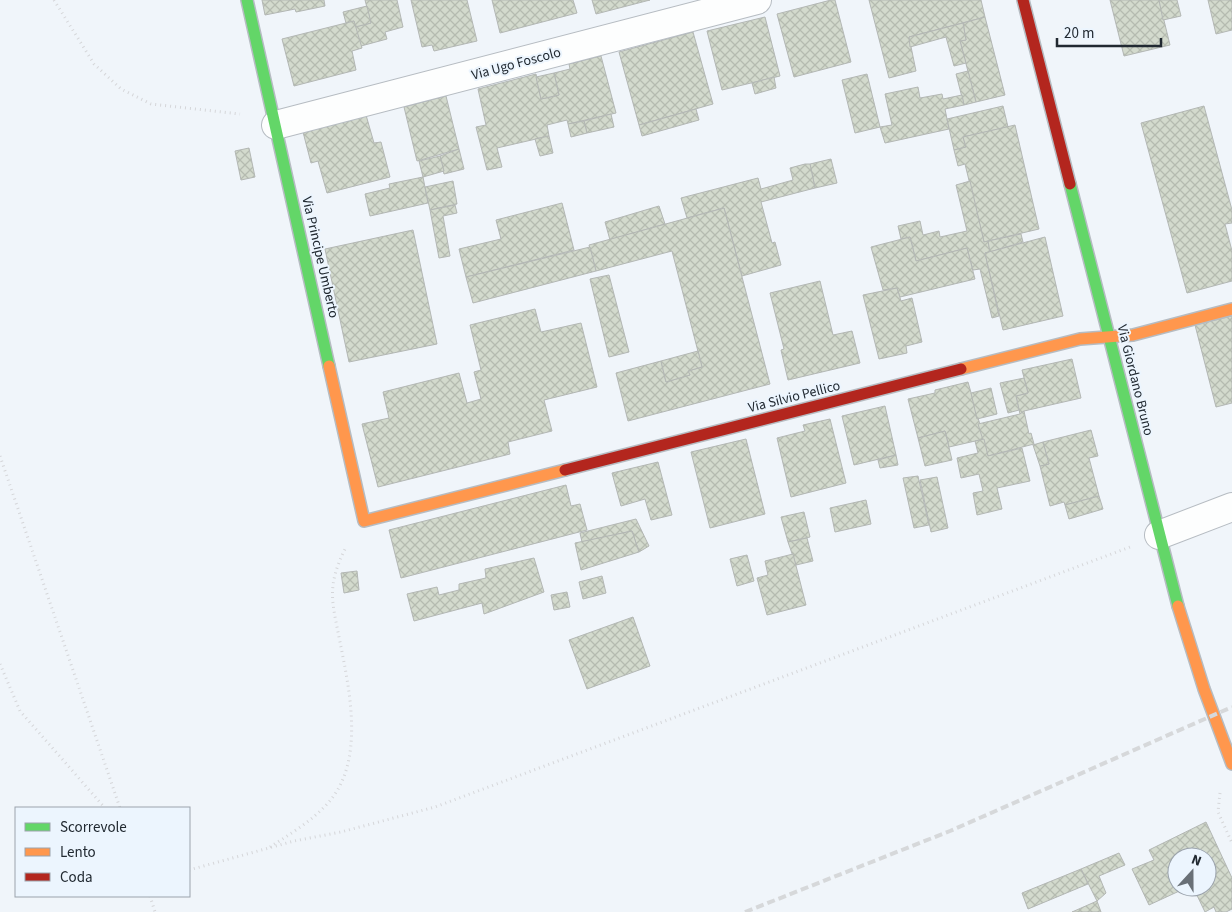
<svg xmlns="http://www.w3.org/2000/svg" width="1232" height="912" font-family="'Source Sans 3',sans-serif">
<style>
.building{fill:url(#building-cross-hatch);stroke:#b3b7b4}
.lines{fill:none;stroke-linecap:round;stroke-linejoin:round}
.street-casing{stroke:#b6bcc2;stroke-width:30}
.fast-casing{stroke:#b6bcc2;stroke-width:14}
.slow-casing{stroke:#b6bcc2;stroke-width:14}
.jam-casing{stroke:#b6bcc2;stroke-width:14}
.path{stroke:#d5d6d9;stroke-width:3;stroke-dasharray:1 4;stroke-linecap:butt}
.street{stroke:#fdfefe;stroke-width:28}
.fast{stroke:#63d668;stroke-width:11}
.slow{stroke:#ff974d;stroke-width:11}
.jam{stroke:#b3261e;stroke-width:11}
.rail{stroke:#d6d8da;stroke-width:4;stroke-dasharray:8 4;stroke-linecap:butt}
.labels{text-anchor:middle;stroke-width:4;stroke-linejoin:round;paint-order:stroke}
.street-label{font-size:14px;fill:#212931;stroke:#ecf5fe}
</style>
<defs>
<pattern id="building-cross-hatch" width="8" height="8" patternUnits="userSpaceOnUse" patternTransform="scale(1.25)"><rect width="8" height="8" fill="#d3dacd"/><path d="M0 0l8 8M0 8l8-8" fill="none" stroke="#b5bbb0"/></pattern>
</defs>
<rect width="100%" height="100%" fill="#f0f5fa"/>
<!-- building -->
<g class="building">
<path d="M262,0H324L325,6L296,12L295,9L265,15Z"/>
<path d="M365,0H397L403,27L385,32L387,39L361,46L355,27L371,23Z"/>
<path d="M411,0H467L477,41L434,51L432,45L422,47Z"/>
<path d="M492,0H573L577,13L500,33Z"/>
<path d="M592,0H650L596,14Z"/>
<path d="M831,0H835L851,62L794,77L777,14Z"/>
<path d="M869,0H981L985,17L909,37L916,71L889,78Z"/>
<path d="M1110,0H1159L1170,45L1124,56Z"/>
<path d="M1159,0H1177L1181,16L1163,20Z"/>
<path d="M1208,0H1232V30L1216,34Z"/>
<path d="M367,6L371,23L355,27L354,21L346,23L343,12Z"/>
<path d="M765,17L780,76L722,90L707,31Z"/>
<path d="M985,17L1005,95L976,102L960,41L966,40L963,23Z"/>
<path d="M354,21L362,48L352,51L356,70L294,86L282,39Z"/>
<path d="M963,23L966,40L960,41L966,63L954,66L946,37L910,47L909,37Z"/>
<path d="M693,32L713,104L639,125L619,52Z"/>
<path d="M601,56L616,113L568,124L567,120L547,125L549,136L497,148L502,167L487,170L476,127L486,125L478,89L536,74L541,99L559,95L554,73L570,69L569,64Z"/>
<path d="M968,71L976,102L964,105L956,74Z"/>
<path d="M554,73L559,95L541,99L536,77Z"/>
<path d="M867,74L880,127L855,133L842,80Z"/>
<path d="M774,77L776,88L755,94L752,83Z"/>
<path d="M918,87L920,98L942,94L943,99L962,95L964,105L945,109L949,129L885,143L880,127L892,125L885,94Z"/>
<path d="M446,96L459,149L417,161L404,107Z"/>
<path d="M1003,106L1008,127L963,137L966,147L954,150L947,119Z"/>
<path d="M1204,106L1232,210V223L1225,224L1232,251V281L1187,293L1141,123Z"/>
<path d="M696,109L699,120L642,136L639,125Z"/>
<path d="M611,114L614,127L587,133L584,121Z"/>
<path d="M366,115L374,143L381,142L390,177L327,193L318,161L311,163L303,132Z"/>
<path d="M584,121L587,133L571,137L568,124Z"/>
<path d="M1015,125L1039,229L984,242L965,164L958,166L954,150L966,147L963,137Z"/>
<path d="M549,136L553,153L540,156L535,139Z"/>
<path d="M249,148L255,177L241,180L235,151Z"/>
<path d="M459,149L464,169L444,174L440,156Z"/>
<path d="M440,156L444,171L423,177L419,161Z"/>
<path d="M831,159L837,183L815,188L810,164Z"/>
<path d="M805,164H810L815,188L761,202L772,243L775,242L781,265L742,276L724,208L687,218L681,198L758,178L761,189L793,180L790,168Z"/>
<path d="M423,177L428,203L370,216L365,194L390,188L389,184Z"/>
<path d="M453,181L457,204L430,210L425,187Z"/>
<path d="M970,181L984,242L988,241L990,252L985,253L999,316L992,318L980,269L973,270L967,248L916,261L910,237L901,239L898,226L920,221L923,235L939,231L940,237L967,231L956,185Z"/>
<path d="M562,203L574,250L466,277L459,249L501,239L496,220Z"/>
<path d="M455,205L457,213L443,216L450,256L439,258L430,210Z"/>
<path d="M659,206L665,224L610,240L605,222Z"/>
<path d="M724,208L770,384L628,421L616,373L661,361L666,382L690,375L688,371L702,367L672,251L596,271L589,245Z"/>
<path d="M413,230L437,344L349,362L325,249Z"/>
<path d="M1021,234L1023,242L990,252L988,241Z"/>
<path d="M910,237L916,261L967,248L975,279L900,297L897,288L883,290L871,247Z"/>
<path d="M1045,237L1063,316L1003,330L985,253Z"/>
<path d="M590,247L596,271L473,303L466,277Z"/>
<path d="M609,275L629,352L609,357L590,279Z"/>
<path d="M820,281L833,335L852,331L860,363L788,380L781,350L784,349L770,293Z"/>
<path d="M897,288L901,301L912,298L922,342L906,346L907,353L879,359L863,295Z"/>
<path d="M535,309L541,332L581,323L597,387L544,400L552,431L508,442L510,454L378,487L362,424L389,418L383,392L459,373L467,403L481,399L474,372L481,370L470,325Z"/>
<path d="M1232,316V403L1216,407L1195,325Z"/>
<path d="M698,351L702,367L688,371L690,375L666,382L661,361Z"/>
<path d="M1072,359L1081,398L1024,411L1020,414L1016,396L1028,393L1022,370Z"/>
<path d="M1024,378L1028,393L1016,396L1019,410L1008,413L1000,383Z"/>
<path d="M968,382L984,439L949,447L945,431L918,438L908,399L935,393V390Z"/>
<path d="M991,388L997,414L977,419L971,393Z"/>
<path d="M885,406L896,455L854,465L842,416Z"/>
<path d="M1024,411L1029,434L1031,433L1034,444L988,456L978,424L1020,414Z"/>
<path d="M830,419L846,483L791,497L777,438L805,431L803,425Z"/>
<path d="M1091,430L1098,456L1089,458L1099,496L1065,505L1064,502L1050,506L1040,466L1049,464L1043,442Z"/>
<path d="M945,431L952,460L925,466L918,438Z"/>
<path d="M746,439L765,514L710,528L691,452Z"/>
<path d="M984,439L988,456L1022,448L1030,481L997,488L1002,509L977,515L973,493L983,491L979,474L961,478L957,458L978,453L975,441Z"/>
<path d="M1043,442L1049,464L1040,466L1033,445Z"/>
<path d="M896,455L898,465L880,468L878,460Z"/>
<path d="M658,462L672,515L651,520L645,499L621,506L612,473Z"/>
<path d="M918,476L929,525L914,528L903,478Z"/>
<path d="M937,477L948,528L931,532L920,480Z"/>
<path d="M566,485L571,506L580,504L587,530L401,578L389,530Z"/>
<path d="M1099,496L1103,509L1069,519L1065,505Z"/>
<path d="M866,500L871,524L835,532L830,508Z"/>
<path d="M804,512L810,537L788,542L781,517Z"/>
<path d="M636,519L649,546L639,552L632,531L582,542L580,533Z"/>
<path d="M632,531L639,552L581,570L575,543Z"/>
<path d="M807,538L813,561L796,565L788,542Z"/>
<path d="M793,554L806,605L767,615L757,578L768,575L765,561Z"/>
<path d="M747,555L754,581L737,586L730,559Z"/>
<path d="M534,558L544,592L484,614L482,603L414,621L407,594L437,587L439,595L459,590V584L486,578L485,569Z"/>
<path d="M357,571L359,590L344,593L341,573Z"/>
<path d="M602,576L606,593L583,599L579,582Z"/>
<path d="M567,592L570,607L554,610L551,595Z"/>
<path d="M633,617L650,666L587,689L569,640Z"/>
<path d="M1206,822L1232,878V909L1226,912H1216L1214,907L1205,912L1193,887H1207V857H1177V887H1188L1149,905L1132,869L1154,860L1149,850Z"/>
<path d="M1119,853L1125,865L1099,876L1106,893L1097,901L1081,869Z"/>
<path d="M1081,869L1088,884L1028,909L1022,893Z"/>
<path d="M1097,901L1101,912H1072Z"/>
</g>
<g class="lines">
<defs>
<g id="street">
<path d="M276,125L757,0"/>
<path d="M1159,535L1232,507"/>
</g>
<g id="fast">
<path d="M247,0L329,366"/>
<path d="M1070,184L1178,606"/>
</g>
<g id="slow">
<path d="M329,366L364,521L565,470"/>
<path d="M961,369L1080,339L1133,335L1232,309"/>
<path d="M1178,606L1204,689L1232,764"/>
</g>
<g id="jam">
<path d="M1023,0L1070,184"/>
<path d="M565,470L961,369"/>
</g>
</defs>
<!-- street casing -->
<use href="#street" class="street-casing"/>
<!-- fast casing -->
<use href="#fast" class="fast-casing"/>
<!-- slow casing -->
<use href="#slow" class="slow-casing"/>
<!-- jam casing -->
<use href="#jam" class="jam-casing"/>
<!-- path -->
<g class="path">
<path d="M54,0L94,64L121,89L151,104L240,114"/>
<path d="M0,456L120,808"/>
<path d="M0,664L20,711L105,808"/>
<path d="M1220,793L1218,812L1232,843"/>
<path d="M270,847C290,834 312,821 328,803C365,762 350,692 340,642C332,601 326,587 346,547"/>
<path d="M189,870L294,841L341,832L435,807L1130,547"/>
<path d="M150,896L155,912"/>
</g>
<!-- street -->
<use href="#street" class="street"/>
<!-- fast -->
<use href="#fast" class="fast"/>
<!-- slow -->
<use href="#slow" class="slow"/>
<!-- jam -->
<use href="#jam" class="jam"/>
<!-- rail -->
<path class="rail" d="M745,912L950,831L1232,707"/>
</g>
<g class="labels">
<!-- street labels -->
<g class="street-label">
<text transform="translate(516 63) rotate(-15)" y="5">Via Ugo Foscolo</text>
<text transform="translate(321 257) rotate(77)" y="5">Via Principe Umberto</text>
<text transform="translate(1136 380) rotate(76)" y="5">Via Giordano Bruno</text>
<text transform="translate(794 396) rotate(-14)" y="5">Via Silvio Pellico</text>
</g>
</g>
<!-- legend -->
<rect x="15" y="807" width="175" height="90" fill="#ecf5fe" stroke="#9ba3ac"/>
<rect x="25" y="823" width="25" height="8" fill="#63d668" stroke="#9ba3ac"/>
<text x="60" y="832" font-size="15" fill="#212931">Scorrevole</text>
<rect x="25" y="848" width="25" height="8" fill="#ff974d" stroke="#9ba3ac"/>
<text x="60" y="857" font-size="15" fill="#212931">Lento</text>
<rect x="25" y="873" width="25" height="8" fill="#b3261e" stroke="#9ba3ac"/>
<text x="60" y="882" font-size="15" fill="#212931">Coda</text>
<!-- north arrow -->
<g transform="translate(1192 872) rotate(21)"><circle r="24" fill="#ecf5fe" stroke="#9ba3ac"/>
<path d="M0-4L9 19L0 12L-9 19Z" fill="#697077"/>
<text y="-8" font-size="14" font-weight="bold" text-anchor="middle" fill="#212931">N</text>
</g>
<!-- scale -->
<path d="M1057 38v8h104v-8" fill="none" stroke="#212931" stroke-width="2.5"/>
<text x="1064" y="38" font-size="15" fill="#212931" stroke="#ecf5fe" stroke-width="4" paint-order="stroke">20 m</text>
</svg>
